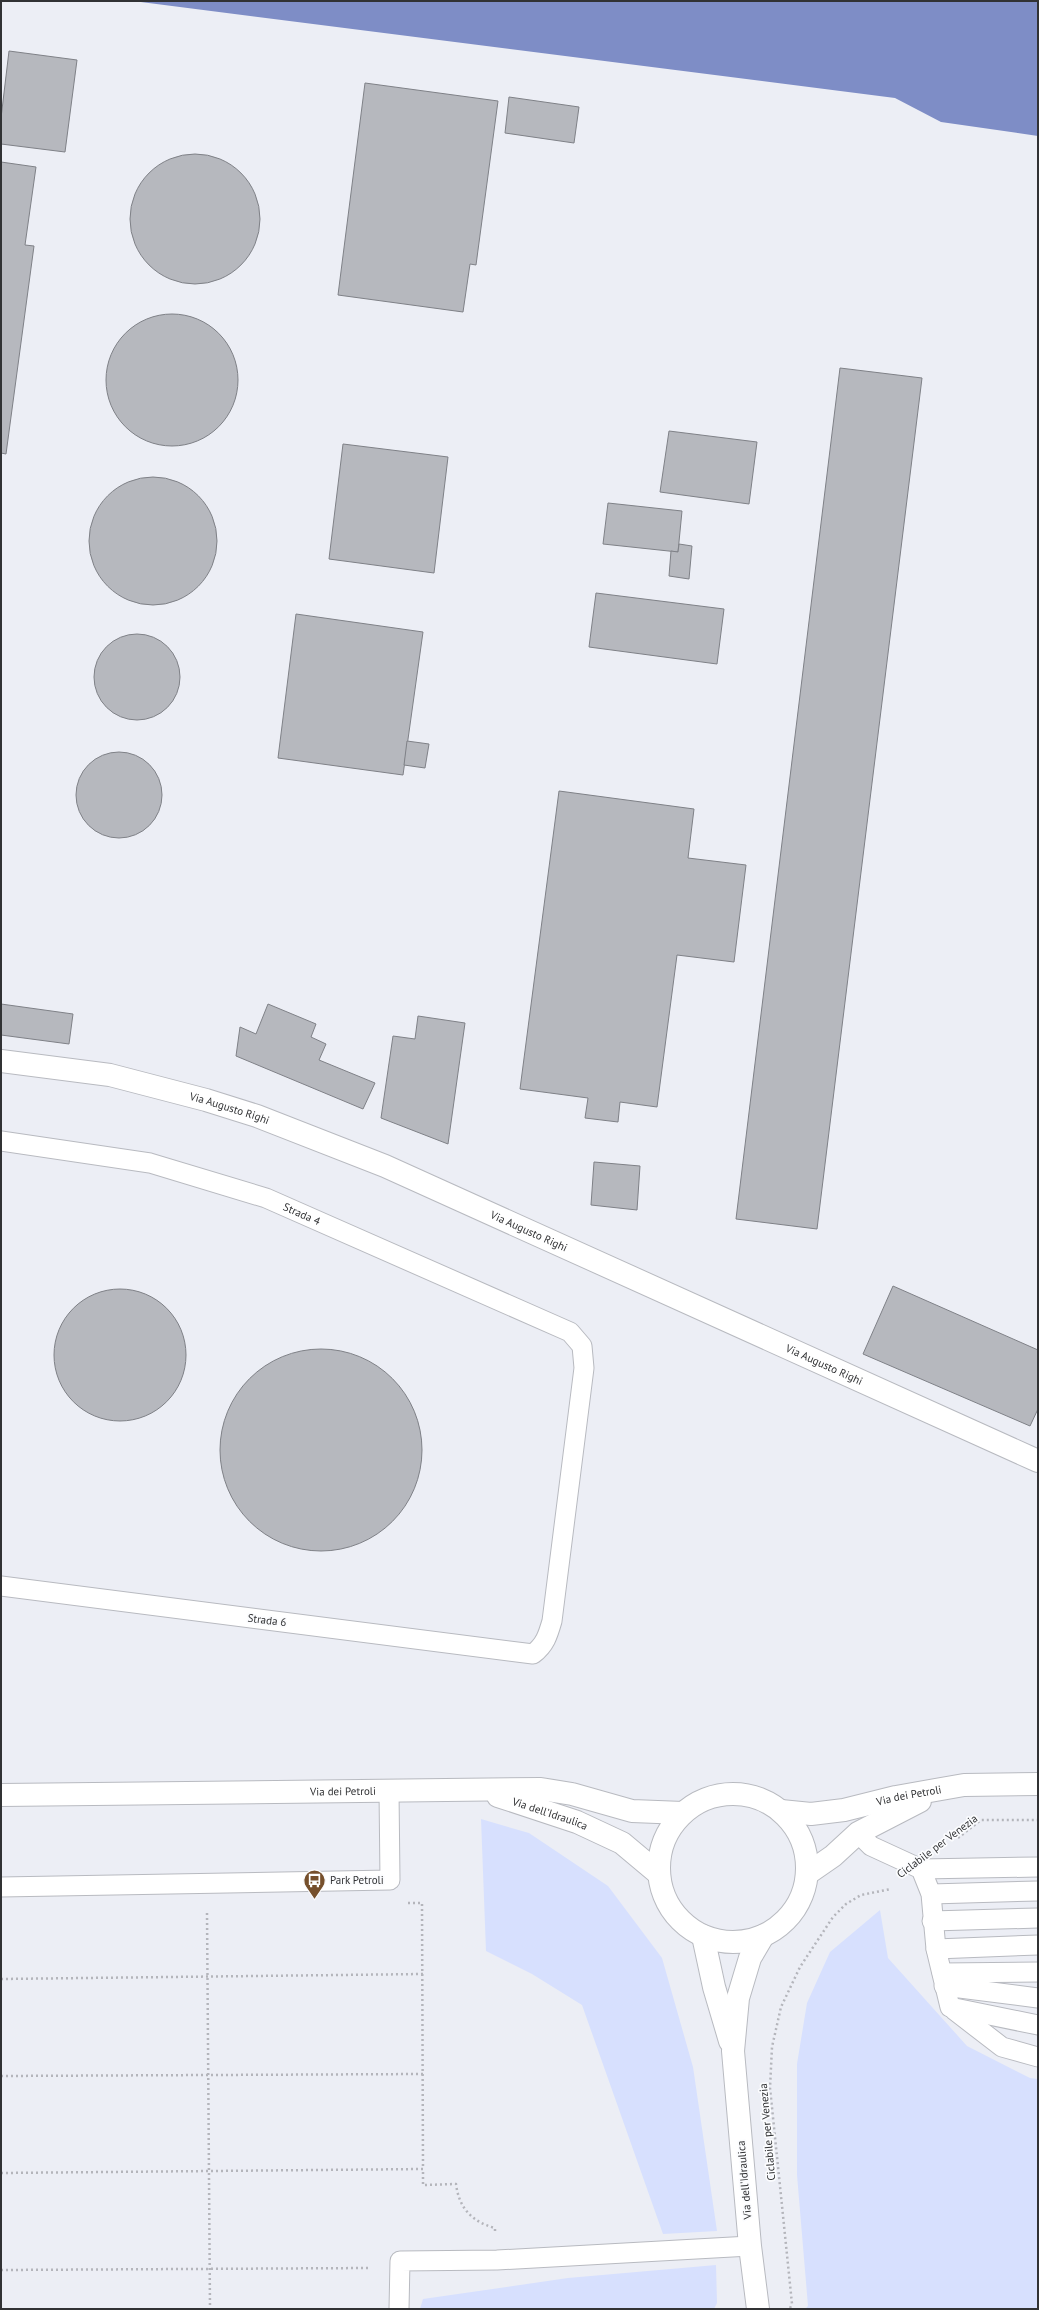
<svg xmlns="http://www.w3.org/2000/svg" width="1039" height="2310" font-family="'PT Sans',sans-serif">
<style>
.green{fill:#d7e0fe}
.water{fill:#7e8dc6}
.building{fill:#b6b8be;stroke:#7f8187}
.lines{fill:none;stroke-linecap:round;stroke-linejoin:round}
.lane-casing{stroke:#b8bac0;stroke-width:21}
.street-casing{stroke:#b8bac0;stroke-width:24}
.path{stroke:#b4b5bb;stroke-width:2.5;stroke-dasharray:2 3;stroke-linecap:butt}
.lane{stroke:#fff;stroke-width:19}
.street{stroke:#fff;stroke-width:22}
.labels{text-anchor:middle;stroke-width:3.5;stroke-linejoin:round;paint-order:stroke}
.street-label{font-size:11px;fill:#313234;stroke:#fbfcfe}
.poi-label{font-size:11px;fill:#313234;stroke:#fbfcfe;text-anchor:start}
</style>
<rect width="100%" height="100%" fill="#eceef5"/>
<!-- green -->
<g class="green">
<path d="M481,1819L529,1833L608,1886L662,1958L693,2067L717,2231L663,2234L582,2005L532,1974L486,1951Z"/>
<path d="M880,1910L888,1958L967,2046L1030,2078L1038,2079V2309H805L808,2306L797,2175V2064L807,2003L830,1952Z"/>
<path d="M716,2265L717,2303L714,2309H420L423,2299L568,2278Z"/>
</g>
<!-- water -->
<path class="water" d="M133,1H1038V136L941,122L895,98Z"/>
<!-- building -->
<g class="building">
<path d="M9,51L77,60L65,152L1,144V118Z"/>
<path d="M365,83L498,101L476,265L470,264L463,312L338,295Z"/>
<path d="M509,97L579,107L574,143L505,133Z"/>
<circle cx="195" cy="219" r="65"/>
<path d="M1,162L36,167L25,245L34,246L6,454L1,453Z"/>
<circle cx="172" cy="380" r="66"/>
<path d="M840,368L922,378L817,1229L736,1219Z"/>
<path d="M669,431L757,442L749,504L660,492Z"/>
<path d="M343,444L448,457L434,573L329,559Z"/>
<circle cx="153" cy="541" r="64"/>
<path d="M608,503L682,511L678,552L603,544Z"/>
<path d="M679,544L692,546L689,579L669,576L671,551L678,552Z"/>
<path d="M596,593L724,609L717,664L589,647Z"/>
<path d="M296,614L423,632L403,775L278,758Z"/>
<circle cx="137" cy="677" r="43"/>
<path d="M407,741L429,744L425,768L404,765Z"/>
<circle cx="119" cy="795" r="43"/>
<path d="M559,791L694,809L688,858L746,865L734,962L677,955L657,1107L620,1102L618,1122L585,1118L588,1098L520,1089Z"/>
<path d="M1,1004L73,1014L69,1044L1,1035Z"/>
<path d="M268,1004L316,1024L311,1037L326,1044L319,1060L375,1083L363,1109L236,1056L240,1027L256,1034Z"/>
<path d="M418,1016L465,1023L448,1144L381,1118L393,1036L415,1039Z"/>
<path d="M594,1162L640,1166L637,1210L591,1205Z"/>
<path d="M893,1286L1038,1350V1409L1030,1426L863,1354Z"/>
<circle cx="120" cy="1355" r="66"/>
<circle cx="321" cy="1450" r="101"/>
</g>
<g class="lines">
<defs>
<g id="lane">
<path id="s1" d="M1,1141L150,1163L266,1198L570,1332L582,1346L584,1368L552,1621C548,1635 545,1645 533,1654L1,1586"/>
<path d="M858,1833L871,1846L921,1869L931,1894L936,1949L950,2007L1038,2025"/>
<path d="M921,1869L1038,1867"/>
<path d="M1,1887L390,1880L389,1791"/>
<path d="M931,1894L1038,1891"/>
<path d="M932,1921L1038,1918"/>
<path d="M936,1949L1038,1945"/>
<path d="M942,1973L1038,1972"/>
<path d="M944,1986L1038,1998"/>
<path d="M954,2010L1002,2047L1038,2057"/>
<path d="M399,2309L400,2261L497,2260L750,2246"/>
</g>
<g id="street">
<path id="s2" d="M1,1061L110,1075L206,1100L257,1116L385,1166L1038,1461"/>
<circle cx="733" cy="1868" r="74"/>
<path id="s3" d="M1,1795L541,1789L572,1794L632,1811L683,1813"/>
<path id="s4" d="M498,1796L577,1822L622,1843L659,1874"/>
<path id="s5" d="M781,1811L811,1814L844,1810L896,1797L964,1785L1038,1784"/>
<path d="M807,1874L833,1856L858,1833L920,1801"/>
<path d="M703,1936L714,1987L730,2041"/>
<path d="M758,2309L750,2246L733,2051L738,1998L750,1958L763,1936"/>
</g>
</defs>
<!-- lane casing -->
<use href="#lane" class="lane-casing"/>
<!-- street casing -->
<use href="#street" class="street-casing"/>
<!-- path -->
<g class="path">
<path d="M958,1838L981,1820H1038"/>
<path d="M408,1903H422L423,2169"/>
<path d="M207,1913L210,2309"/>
<path d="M1,1979L423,1974"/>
<path d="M1,2076L423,2074"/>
<path d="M1,2173L423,2169V2185L456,2184C459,2208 472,2222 495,2228V2231"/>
<path d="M1,2270L370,2268"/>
<path d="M790,2308L792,2304L770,2088L772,2047L781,2007L800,1967L833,1917L846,1904L861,1895L891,1889"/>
</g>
<!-- lane -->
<use href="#lane" class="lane"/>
<!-- street -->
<use href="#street" class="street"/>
</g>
<!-- icons -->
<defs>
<symbol id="bus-pin" viewBox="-11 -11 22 30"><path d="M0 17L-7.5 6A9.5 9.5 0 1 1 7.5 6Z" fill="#76502c" stroke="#fbfcfe"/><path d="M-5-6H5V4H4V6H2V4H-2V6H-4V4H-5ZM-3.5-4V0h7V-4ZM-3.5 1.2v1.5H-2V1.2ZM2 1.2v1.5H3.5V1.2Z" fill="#fff"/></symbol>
</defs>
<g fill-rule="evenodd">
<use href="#bus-pin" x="302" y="1868" width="25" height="34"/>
</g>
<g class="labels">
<!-- street labels -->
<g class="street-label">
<text dy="4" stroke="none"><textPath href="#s2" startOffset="234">Via Augusto Righi</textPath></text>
<text dy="4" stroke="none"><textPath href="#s1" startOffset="311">Strada 4</textPath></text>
<text dy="4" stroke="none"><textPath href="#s2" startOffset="558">Via Augusto Righi</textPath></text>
<text dy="4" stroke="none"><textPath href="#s2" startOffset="882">Via Augusto Righi</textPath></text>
<text transform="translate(267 1620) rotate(7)" y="4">Strada 6</text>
<text dy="4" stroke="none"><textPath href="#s3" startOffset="342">Via dei Petroli</textPath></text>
<text dy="4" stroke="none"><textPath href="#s5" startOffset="130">Via dei Petroli</textPath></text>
<text dy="4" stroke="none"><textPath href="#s4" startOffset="55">Via dell'Idraulica</textPath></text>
<text transform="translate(937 1846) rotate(-37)" y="4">Ciclabile per Venezia</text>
<text transform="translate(767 2132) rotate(-95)" y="4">Ciclabile per Venezia</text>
<text transform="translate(744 2180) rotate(-95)" y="4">Via dell'Idraulica</text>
</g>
<!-- poi labels -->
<g class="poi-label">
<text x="330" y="1884">Park Petroli</text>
</g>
</g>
<!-- border -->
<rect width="1039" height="2310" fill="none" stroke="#313234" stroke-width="4"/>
</svg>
